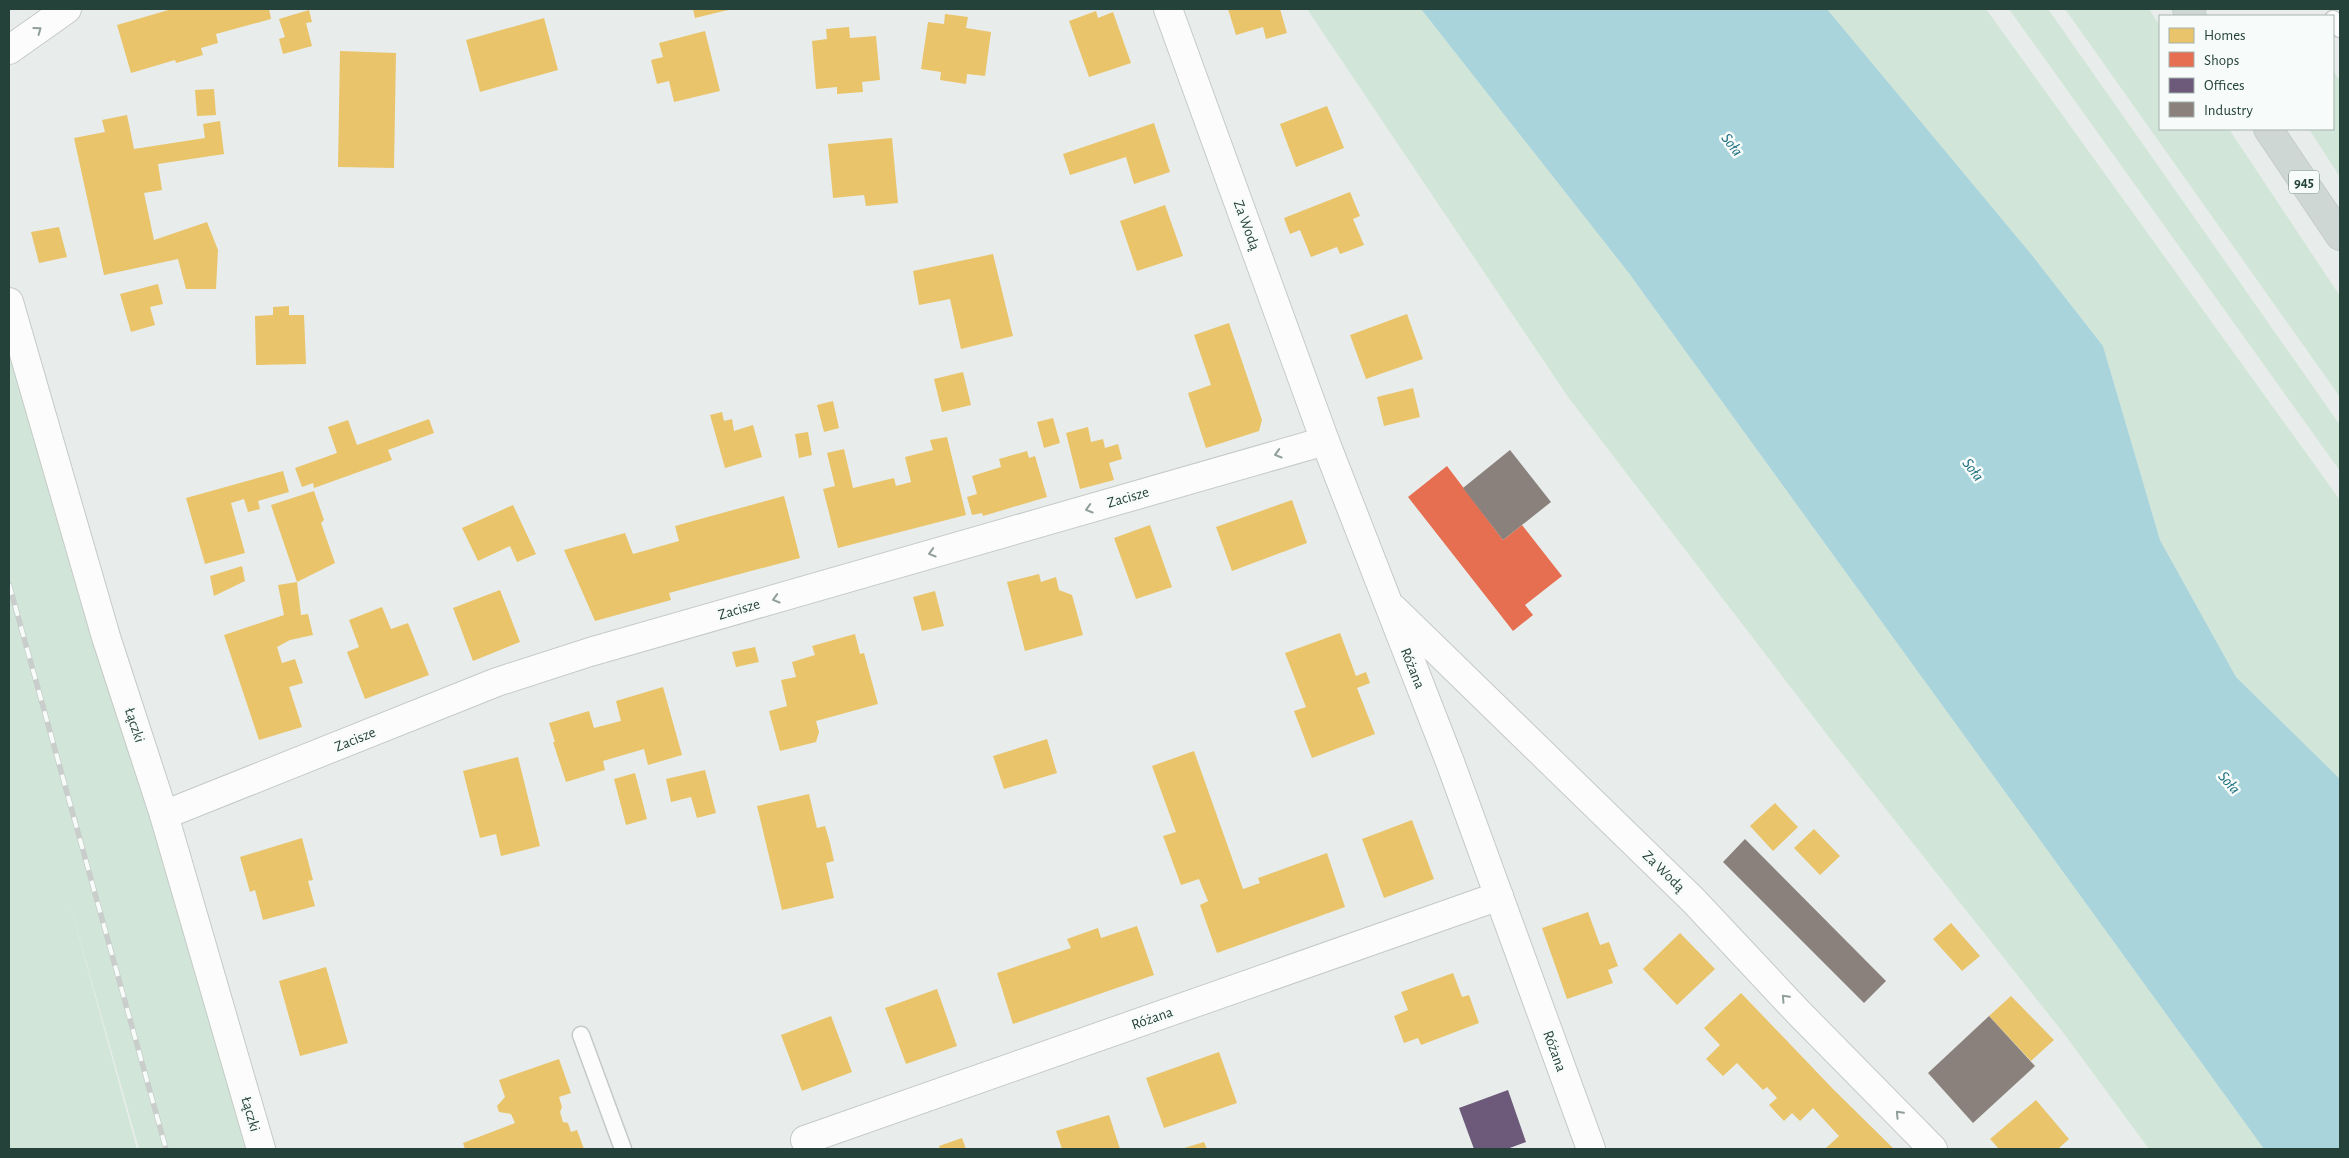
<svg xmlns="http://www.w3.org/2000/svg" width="2349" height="1158" font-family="'Alegreya Sans',sans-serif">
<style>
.green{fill:#d1e6d8}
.water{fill:#a9d4db}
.homes{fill:#e9c46a}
.shops{fill:#e76f51}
.offices{fill:#6d597a}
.industry{fill:#8a817c}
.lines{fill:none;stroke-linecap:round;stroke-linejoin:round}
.lane-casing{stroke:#c5cac8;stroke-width:19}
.street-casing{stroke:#c5cac8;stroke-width:30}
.primary-casing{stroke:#c3ccc9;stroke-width:30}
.lane{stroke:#fcfcfc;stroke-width:16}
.street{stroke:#fcfcfc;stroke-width:28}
.primary{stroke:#cfd7d5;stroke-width:28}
.rail-casing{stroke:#c9cdcc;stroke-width:5.5}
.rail{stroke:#f7fbf9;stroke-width:4;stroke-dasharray:11;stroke-linecap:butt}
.oneway{stroke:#909f9b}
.labels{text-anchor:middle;stroke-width:5;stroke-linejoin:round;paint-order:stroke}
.shield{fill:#f7fbf9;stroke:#637a73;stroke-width:1}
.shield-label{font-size:14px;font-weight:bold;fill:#24423a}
.street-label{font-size:15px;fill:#24423a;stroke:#f7fbf9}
.water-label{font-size:16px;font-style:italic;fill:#1c6f80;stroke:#f7fbf9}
</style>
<rect width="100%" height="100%" fill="#e8edeb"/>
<!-- green -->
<g class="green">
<path d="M1307,9H1421L1628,272L2264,1149H2149L2065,1035L1835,745L1568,397Z"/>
<path d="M1827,9H1986L2340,500V779L2236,677L2160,540L2103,346L2031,254Z"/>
<path d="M2009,9H2048L2340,425V471Z"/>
<path d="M2065,9H2149L2160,26V129H2229L2340,296V397Z"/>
<path d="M2333,70L2340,81V177L2309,129H2333Z"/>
<path d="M9,296L258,1149H139L69,901L137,1149H9Z"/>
</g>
<!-- water -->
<path class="water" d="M1421,9H1827L2031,254L2103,346L2160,540L2236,677L2340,779V1149H2264L1628,272Z"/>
<!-- homes -->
<g class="homes">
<path d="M172,9H187V10L269,9L271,19L216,34L218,43L201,48L203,55L176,63L175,60L131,73L117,25Z"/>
<path d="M693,9H727L728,10L695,18Z"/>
<path d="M1228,9H1280L1287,33L1266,39L1263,27L1236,35Z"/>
<path d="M309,10L312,22L306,23L312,46L283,54L279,39L285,37L279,19Z"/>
<path d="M1096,11L1098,18L1113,12L1131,63L1089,77L1069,21Z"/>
<path d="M945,14L968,17L966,28L991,32L985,76L967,74L966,84L940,80L941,72L921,69L928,22L944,24Z"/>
<path d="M544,18L558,70L480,92L466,40Z"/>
<path d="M849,27L850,38L876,36L880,80L862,82L863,92L837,94V87L816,89L812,41L827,39L826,29Z"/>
<path d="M705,31L720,91L674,102L669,81L657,84L651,60L663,57L659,43Z"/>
<path d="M340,51L396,53L394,168L338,167Z"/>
<path d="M214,89L216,115L197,116L195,90Z"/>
<path d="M1327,106L1344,148L1296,167L1280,124Z"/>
<path d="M127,115L134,149L205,138L203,124L220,121L224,154L158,164L162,190L144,193L154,240L207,222L218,250L216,289H186L178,259L104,275L74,138L105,132L102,120Z"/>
<path d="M1154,123L1170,172L1134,184L1126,157L1070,175L1063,154Z"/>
<path d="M892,138L898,203L866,206L864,195L833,198L828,144Z"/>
<path d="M1350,192L1360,216L1353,219L1364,245L1340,254L1337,247L1311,257L1300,230L1290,234L1284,218Z"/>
<path d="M1165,205L1183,256L1137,271L1120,221Z"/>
<path d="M59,227L67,257L39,263L31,232Z"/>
<path d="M993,254L1013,336L961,349L950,299L919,305L913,271Z"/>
<path d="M158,284L163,304L150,307L155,325L131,332L120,294Z"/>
<path d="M289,306V315H304L306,364L256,365L255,316L273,315V307Z"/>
<path d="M1407,314L1423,359L1366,379L1350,335Z"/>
<path d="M1229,323L1262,420L1259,431L1206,448L1188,393L1211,385L1194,335Z"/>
<path d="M963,372L971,405L942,412L934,379Z"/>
<path d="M1413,388L1420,417L1384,426L1377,397Z"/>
<path d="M833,401L839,428L824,432L817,405Z"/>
<path d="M722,412L724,421L732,419L734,431L753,425L762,457L725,468L710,415Z"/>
<path d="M1053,418L1060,443L1044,448L1037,422Z"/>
<path d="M429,419L434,433L388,450L392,460L314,488L313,483L302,487L295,468L337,453L328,427L348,420L357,445Z"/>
<path d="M1088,427L1091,442L1103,439L1105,448L1118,444L1122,459L1109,463L1114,480L1080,489L1066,433Z"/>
<path d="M808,432L812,455L799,458L795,434Z"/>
<path d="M947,437L966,515L838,548L823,489L835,486L827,453L844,449L853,488L894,478L896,486L911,482L905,457L933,450L930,440Z"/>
<path d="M1027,451L1029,458L1035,456L1047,497L983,516L982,513L972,515L967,497L977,494L972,476L1001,467L999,459Z"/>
<path d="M283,471L289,492L258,501L260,509L248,512L244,499L231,503L245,553L205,564L186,498Z"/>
<path d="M314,491L324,520L321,523L335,563L297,582L271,505Z"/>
<path d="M784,496L800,558L669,593L671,600L595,621L564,550L625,533L633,554L679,541L675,526Z"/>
<path d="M1292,500L1307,543L1232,571L1216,527Z"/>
<path d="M513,505L536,554L517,562L510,546L478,561L462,528Z"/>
<path d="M1150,525L1172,587L1136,599L1114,538Z"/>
<path d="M242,566L245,581L214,596L210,576Z"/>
<path d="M1039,574L1041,582L1056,577L1059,590L1072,595L1083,635L1025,651L1007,582Z"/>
<path d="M297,582L301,615L308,614L313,635L290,640L277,647L282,663L295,659L303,683L289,687L302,727L259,740L224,635L284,615L278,585Z"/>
<path d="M500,590L520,642L473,661L453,608Z"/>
<path d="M935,591L944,626L922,631L913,597Z"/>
<path d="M382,607L391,629L408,623L429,675L365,699L347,652L359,647L349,620Z"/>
<path d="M1340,633L1356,676L1366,672L1370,683L1357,688L1375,734L1312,758L1294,711L1306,707L1285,653Z"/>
<path d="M855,634L860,654L864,653L878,704L816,721L819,732L816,742L780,751L769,711L787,706L781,680L796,677L792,662L815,655L812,646Z"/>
<path d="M755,647L759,662L736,667L732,652Z"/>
<path d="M663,687L682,755L648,765L644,749L603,761L605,770L566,782L553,742H555L549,723L589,711L594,728L621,721L616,701Z"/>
<path d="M1047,739L1057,773L1004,789L993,756Z"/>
<path d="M1194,751L1243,889L1260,883L1258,878L1327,853L1345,907L1217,953L1200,905L1208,901L1199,879L1181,885L1163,836L1176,832L1152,766Z"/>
<path d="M518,757L540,846L501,856L496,834L480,838L463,771Z"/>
<path d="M705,770L716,813L697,818L691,797L671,802L666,779Z"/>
<path d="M635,773L647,819L626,825L614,779Z"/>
<path d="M809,794L817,828L825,826L830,843L834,861L826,863L834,898L782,910L757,806Z"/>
<path d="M1775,803L1798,827L1773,851L1750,826Z"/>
<path d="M1412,820L1434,879L1384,898L1362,839Z"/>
<path d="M1814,829L1840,856L1820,875L1794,848Z"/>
<path d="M302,838L313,880L308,881L315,906L263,920L255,890L250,892L240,857Z"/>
<path d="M1588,912L1600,945L1609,942L1618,966L1608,970L1613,983L1567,999L1542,928Z"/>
<path d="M1951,923L1980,956L1962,971L1933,939Z"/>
<path d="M1137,926L1154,975L1013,1024L997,973L1071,948L1067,939L1098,928L1101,938Z"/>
<path d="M1680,933L1715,969L1677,1005L1643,969Z"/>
<path d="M326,967L348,1043L300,1056L279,981Z"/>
<path d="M1453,973L1462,997L1469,995L1479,1023L1421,1045L1418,1038L1404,1043L1394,1016L1408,1010L1401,992Z"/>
<path d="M937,989L957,1046L906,1064L885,1008Z"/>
<path d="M1741,993L1833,1089L1894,1149H1825L1839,1136L1813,1108L1800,1121L1792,1113L1784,1121L1769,1105L1777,1098L1767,1087L1763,1090L1737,1063L1723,1076L1706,1059L1720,1045L1704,1028Z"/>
<path d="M2011,996L2054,1040L2031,1061L1989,1016Z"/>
<path d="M831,1016L852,1072L802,1091L781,1035Z"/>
<path d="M1219,1052L1237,1103L1164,1128L1146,1078Z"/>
<path d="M559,1059L571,1093L559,1097L562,1107L560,1112L563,1122L568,1123L571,1132L577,1130L584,1149H465L463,1143L515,1123L511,1114L499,1112L497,1106L505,1097L499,1080Z"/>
<path d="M2036,1100L2069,1139L2058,1149H1999L1990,1139Z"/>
<path d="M1109,1115L1120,1149H1062L1056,1131Z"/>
<path d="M962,1138L966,1149H940L939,1146Z"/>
<path d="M1204,1142L1207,1149H1181Z"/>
</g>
<!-- shops -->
<path class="shops" d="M1447,466L1503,540L1522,525L1562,576L1525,605L1533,615L1513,631L1408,497Z"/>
<!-- offices -->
<path class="offices" d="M1508,1090L1526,1142L1507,1149H1474L1459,1108Z"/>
<!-- industry -->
<g class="industry">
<path d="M1510,450L1551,502L1503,540L1463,488Z"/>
<path d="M1745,839L1886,981L1864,1003L1723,862Z"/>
<path d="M1989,1016L2035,1066L1973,1123L1928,1073Z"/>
</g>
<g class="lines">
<defs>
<g id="lane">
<path d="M2333,19L2340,29"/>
<path d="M581,1035L623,1149"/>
</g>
<g id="street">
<path d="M1168,9L1325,441L1450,762L1591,1149"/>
<path d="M9,50L67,9"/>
<path d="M9,302L106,637L164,815L261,1149"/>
<path d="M1394,609L1694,901L1799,1013L1933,1149"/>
<path d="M164,815L497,682L590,652L1325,441"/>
<path d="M805,1140L1499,896"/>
</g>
<g id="primary">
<path d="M2187,9L2192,16"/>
<path d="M2268,129L2340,236"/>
</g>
</defs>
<!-- lane casing -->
<use href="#lane" class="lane-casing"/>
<!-- street casing -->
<use href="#street" class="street-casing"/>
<!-- primary casing -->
<use href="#primary" class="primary-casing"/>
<!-- lane -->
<use href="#lane" class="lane"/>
<!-- street -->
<use href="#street" class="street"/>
<!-- primary -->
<use href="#primary" class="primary"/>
<defs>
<path id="rail" d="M9,584L166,1149"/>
</defs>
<!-- rail casing -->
<use href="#rail" class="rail-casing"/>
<!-- rail -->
<use href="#rail" class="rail"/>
</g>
<!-- one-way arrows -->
<defs><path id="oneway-chevron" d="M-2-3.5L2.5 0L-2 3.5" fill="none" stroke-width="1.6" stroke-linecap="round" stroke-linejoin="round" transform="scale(1.25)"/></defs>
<g class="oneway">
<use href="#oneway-chevron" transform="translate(38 30) rotate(-36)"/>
<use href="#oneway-chevron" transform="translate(1278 454) rotate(164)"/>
<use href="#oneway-chevron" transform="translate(1089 509) rotate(164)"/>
<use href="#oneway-chevron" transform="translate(932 553) rotate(164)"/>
<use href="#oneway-chevron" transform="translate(776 599) rotate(164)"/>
<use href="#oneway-chevron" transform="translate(1785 998) rotate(-133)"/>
<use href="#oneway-chevron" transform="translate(1899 1114) rotate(-134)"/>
</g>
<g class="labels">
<!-- shield labels -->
<rect class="shield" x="2289" y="170.5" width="30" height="23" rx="4"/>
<g class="shield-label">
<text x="2304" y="187">945</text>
</g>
<!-- street labels -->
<g class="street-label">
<text transform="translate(1247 225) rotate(70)" y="5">Za Wodą</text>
<text transform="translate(1128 497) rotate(-16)" y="5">Zacisze</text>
<text transform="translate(739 609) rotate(-16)" y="5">Zacisze</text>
<text transform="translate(1413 668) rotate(68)" y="5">Różana</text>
<text transform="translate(135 725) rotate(72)" y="5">Łączki</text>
<text transform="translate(355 739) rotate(-22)" y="5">Zacisze</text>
<text transform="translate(1664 871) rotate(44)" y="5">Za Wodą</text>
<text transform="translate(1152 1018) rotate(-19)" y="5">Różana</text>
<text transform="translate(1555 1051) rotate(70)" y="5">Różana</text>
<text transform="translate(251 1114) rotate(74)" y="5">Łączki</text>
</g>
<!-- water labels -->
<g class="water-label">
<text transform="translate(1733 144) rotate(53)" y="6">Soła</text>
<text transform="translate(1974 469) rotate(53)" y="6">Soła</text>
<text transform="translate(2230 782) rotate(49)" y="6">Soła</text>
</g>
</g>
<!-- border -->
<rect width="2349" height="1158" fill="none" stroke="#24423a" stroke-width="20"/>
<!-- legend -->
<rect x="2159" y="15" width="175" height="115" fill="#f7fbf9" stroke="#a3b1ad"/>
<rect x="2169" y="28" width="25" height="15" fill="#e9c46a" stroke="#a3b1ad"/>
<text x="2204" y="40" font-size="15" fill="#24423a">Homes</text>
<rect x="2169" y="52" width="25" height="15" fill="#e76f51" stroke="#a3b1ad"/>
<text x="2204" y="65" font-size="15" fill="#24423a">Shops</text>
<rect x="2169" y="78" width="25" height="15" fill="#6d597a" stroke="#a3b1ad"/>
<text x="2204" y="90" font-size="15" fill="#24423a">Offices</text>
<rect x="2169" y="102" width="25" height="15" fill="#8a817c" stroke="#a3b1ad"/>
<text x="2204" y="115" font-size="15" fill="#24423a">Industry</text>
</svg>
